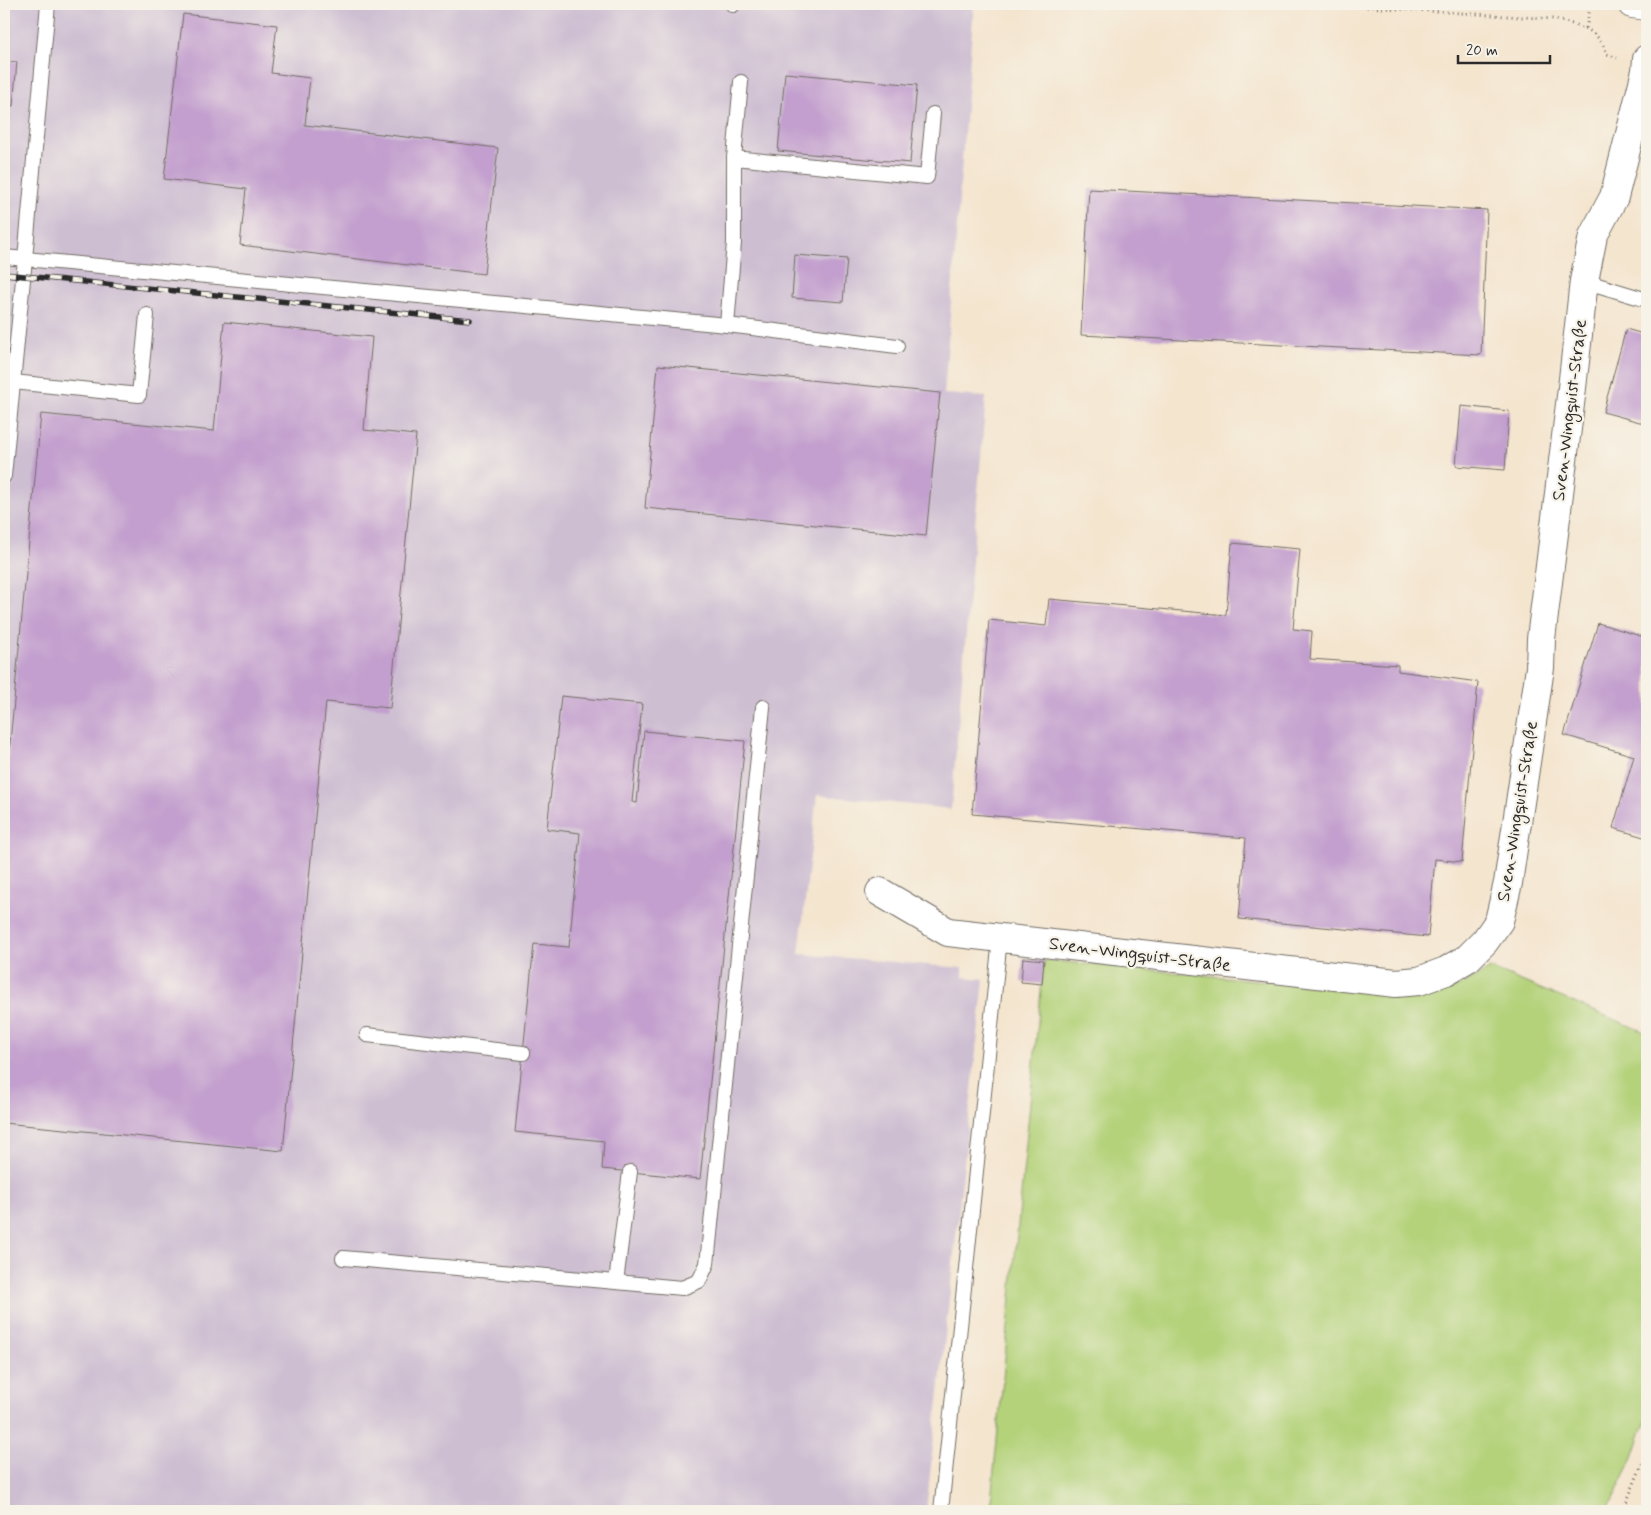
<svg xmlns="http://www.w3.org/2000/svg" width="1651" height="1515" font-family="Mynerve,sans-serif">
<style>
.industrial{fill:#cdbed2}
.green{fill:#b3d279;stroke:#6f7e52}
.building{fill:#c29fce}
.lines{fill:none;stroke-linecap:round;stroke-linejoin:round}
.lane-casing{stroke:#716c64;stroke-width:16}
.street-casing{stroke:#716c64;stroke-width:30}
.secondary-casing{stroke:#716c64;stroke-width:30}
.path{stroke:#716c64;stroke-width:3;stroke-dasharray:1 4;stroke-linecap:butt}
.lane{stroke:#fff;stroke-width:14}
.street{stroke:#fff;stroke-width:28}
.secondary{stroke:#fff;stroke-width:28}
.rail-casing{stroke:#2b2b2b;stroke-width:5.5}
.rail{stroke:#f7f3e8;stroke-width:4;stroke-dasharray:11;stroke-linecap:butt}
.labels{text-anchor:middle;stroke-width:4.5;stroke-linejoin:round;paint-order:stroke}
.street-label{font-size:18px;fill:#2b2b2b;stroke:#f7f3e8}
</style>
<rect width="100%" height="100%" fill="#f7f3e8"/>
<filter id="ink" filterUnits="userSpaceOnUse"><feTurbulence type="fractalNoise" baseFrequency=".02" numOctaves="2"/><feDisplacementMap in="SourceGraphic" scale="10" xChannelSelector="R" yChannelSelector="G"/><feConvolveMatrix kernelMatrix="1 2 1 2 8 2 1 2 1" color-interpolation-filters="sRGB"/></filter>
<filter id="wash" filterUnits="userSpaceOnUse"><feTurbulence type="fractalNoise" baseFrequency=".0096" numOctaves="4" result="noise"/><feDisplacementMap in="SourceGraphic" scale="20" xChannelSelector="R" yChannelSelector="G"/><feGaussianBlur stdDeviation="1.12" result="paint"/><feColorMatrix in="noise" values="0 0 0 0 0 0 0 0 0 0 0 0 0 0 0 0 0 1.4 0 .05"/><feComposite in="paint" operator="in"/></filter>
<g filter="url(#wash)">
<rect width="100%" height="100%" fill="#f4e5cf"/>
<!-- industrial -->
<path class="industrial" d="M4,4H974L944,394L986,397L951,809L817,795L799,954L963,968V977L984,979L926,1511H4Z"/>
<!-- green -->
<path class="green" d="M1044,960L1424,996C1451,991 1466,984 1490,968L1647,1033V1416L1632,1460L1607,1511H990Z"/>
<g id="blocks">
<!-- building -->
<g class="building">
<path d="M183,14L277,25L271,73L310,78L305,125L498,148L484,274L240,245L246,189L164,179Z"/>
<path d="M4,61L17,62L13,106L4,105Z"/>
<path d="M785,73L917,85L910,163L778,151Z"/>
<path d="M1089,189L1487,210L1481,355L1081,335Z"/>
<path d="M795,255L847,259L843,302L792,298Z"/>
<path d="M224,322L372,337L364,430L416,435L390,708L326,702L283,1151L4,1123V807L41,414L214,431Z"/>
<path d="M1626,329L1647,335V424L1603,412Z"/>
<path d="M658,365L940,393L926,536L645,508Z"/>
<path d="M1461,406L1509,411L1505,470L1456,466Z"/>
<path d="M1232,543L1300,549L1293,629L1312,631L1310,659L1398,665V671L1478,682L1462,862L1435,859L1428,937L1239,919L1246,838L972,814L989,620L1046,626L1049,599L1226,615Z"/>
<path d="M1598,623L1647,638V838L1613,828L1634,756L1564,735Z"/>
<path d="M561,696L642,704L632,802L637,803L644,731L745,741L700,1179L602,1169L604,1141L515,1132L534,944L569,947L580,833L547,829Z"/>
<path d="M1023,958L1044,960L1042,984L1021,982Z"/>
</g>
</g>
</g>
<g filter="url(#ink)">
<use href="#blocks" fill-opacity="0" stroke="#716c64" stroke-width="1"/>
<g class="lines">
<defs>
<g id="lane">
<path d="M733,4V5"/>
<path d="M734,158L927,177L933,114"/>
<path d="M4,257L727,325L897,346"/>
<path d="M1584,281L1647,300"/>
<path d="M727,325L734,243V158L741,82"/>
<path d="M13,382L139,395L147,315"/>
<path d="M4,476L25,259L48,4"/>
<path d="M367,1035L523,1053"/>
<path d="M343,1258L616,1282L630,1172"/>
<path d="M616,1282L682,1288L699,1281L707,1264L763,707"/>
<path d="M941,1511L1000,938"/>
</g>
<path id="street" d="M880,892L948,932L1396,983L1419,981L1446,971L1468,958L1485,941L1499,921L1508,883L1540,668L1541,639L1572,388L1584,281L1593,236L1614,197L1646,71L1647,59"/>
<path id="secondary" d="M1632,4L1647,6"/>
</defs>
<!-- lane casing -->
<use href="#lane" class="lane-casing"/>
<!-- street casing -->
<use href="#street" class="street-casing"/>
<!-- secondary casing -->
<use href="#secondary" class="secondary-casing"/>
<!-- path -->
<g class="path">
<path d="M1322,4L1553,19C1578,26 1597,26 1607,54L1617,58"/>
<path d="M1586,28L1591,4"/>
<path d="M1623,1511L1647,1452"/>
</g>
<!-- lane -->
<use href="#lane" class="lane"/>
<!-- street -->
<use href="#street" class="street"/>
<!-- secondary -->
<use href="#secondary" class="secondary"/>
<defs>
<path id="rail" d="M4,274L470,320"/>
</defs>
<!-- rail casing -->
<use href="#rail" class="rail-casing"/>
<!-- rail -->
<use href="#rail" class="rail"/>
</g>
</g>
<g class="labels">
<!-- street labels -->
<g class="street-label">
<text transform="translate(1569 410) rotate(-83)" y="6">Sven-Wingquist-Straße</text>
<text transform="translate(1517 811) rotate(-81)" y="6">Sven-Wingquist-Straße</text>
<text transform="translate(1140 954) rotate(7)" y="6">Sven-Wingquist-Straße</text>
</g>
</g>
<!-- margin -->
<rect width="1651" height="1515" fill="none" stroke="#f7f3e8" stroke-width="20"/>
<!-- scale -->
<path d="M1458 55v8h92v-8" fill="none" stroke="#2b2b2b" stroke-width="2.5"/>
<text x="1466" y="55" font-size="15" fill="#2b2b2b" stroke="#f7f3e8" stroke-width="4" paint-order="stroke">20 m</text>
</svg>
